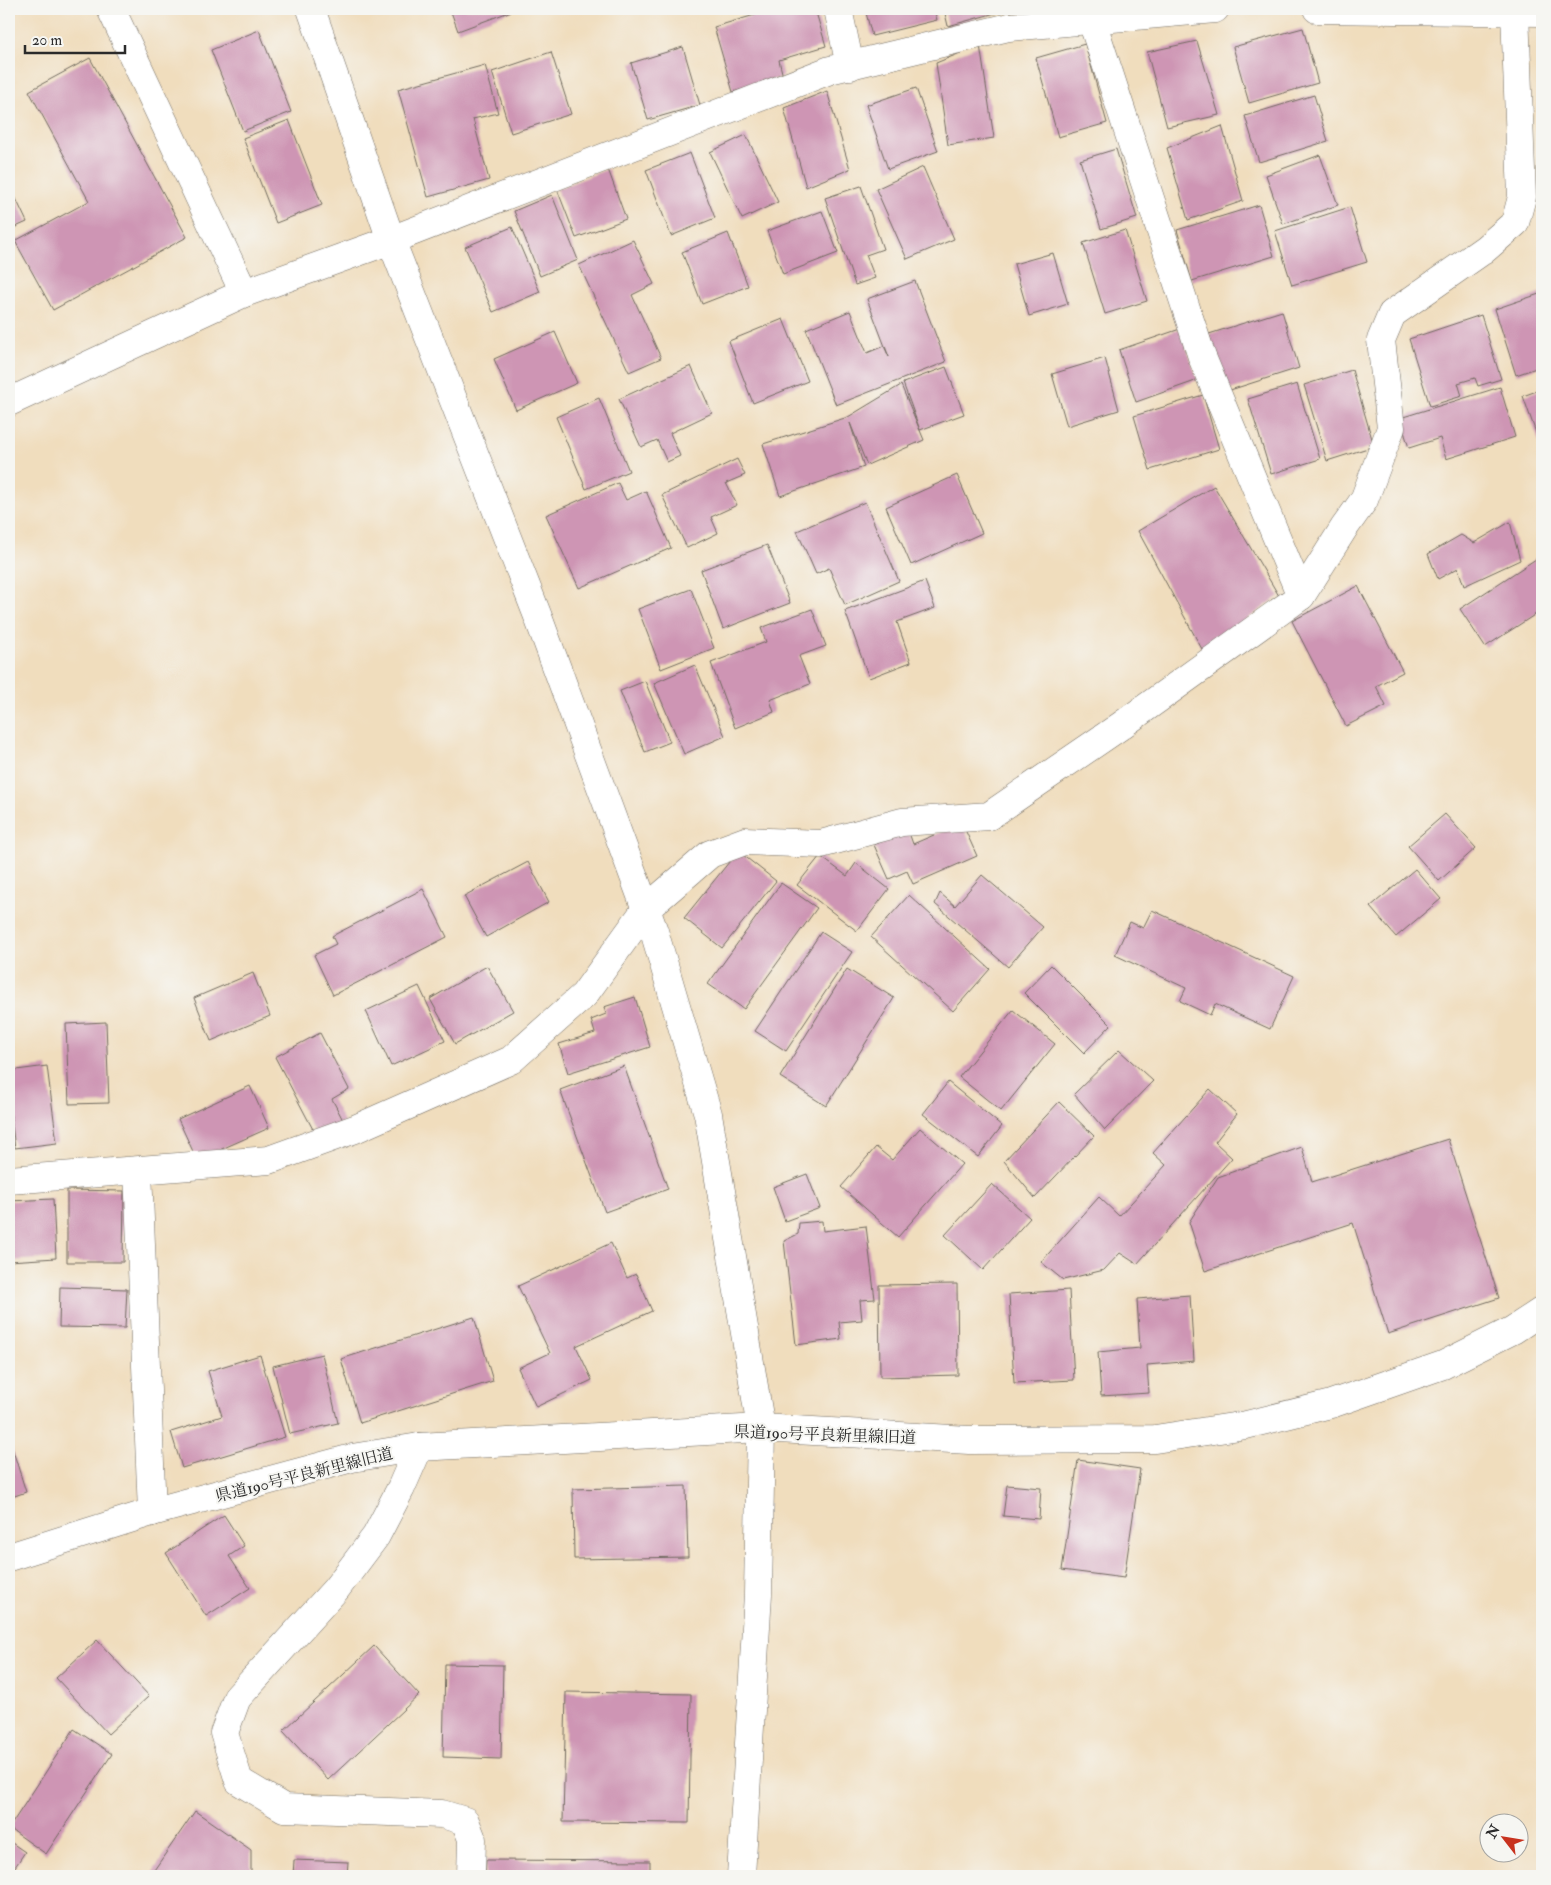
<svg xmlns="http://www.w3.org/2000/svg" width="1551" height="1885" font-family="'IM FELL Double Pica','Noto Serif JP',serif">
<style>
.building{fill:#ce95b4}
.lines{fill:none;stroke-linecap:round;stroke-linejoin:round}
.minor-casing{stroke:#70695e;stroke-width:29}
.tertiary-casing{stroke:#70695e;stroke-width:29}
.minor{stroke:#fff;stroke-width:28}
.tertiary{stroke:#fff;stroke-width:28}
.labels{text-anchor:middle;stroke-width:4;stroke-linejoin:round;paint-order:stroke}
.street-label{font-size:16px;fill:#2b2b2b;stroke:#f6f6f2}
</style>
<rect width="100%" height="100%" fill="#f6f6f2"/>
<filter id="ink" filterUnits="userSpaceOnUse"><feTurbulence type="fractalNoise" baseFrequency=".02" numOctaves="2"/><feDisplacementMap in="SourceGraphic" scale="10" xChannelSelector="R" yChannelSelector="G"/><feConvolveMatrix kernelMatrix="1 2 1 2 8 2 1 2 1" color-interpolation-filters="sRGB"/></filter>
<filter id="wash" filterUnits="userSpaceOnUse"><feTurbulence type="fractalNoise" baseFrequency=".0096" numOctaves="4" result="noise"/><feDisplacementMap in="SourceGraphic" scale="20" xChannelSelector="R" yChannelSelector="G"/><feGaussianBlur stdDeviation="1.12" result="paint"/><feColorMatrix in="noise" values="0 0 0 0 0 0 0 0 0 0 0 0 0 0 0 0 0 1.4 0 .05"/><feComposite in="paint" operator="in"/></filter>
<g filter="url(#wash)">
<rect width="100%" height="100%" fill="#f0ddbd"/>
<g id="blocks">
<!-- building -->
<g class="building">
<path d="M450,9H517L458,31Z"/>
<path d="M775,9H815L826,46L779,60L783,77L733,92L714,27Z"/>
<path d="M865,9H934L937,20L872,36Z"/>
<path d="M944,9H1010L948,26Z"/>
<path d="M1303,28L1318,83L1249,103L1233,47Z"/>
<path d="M259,30L291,112L243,131L211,50Z"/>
<path d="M1197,41L1219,115L1167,127L1147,52Z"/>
<path d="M1085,44L1107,123L1058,137L1036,58Z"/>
<path d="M980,45L994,138L948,145L936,63Z"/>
<path d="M683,47L700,105L648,120L631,63Z"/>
<path d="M551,52L571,114L511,133L492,72Z"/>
<path d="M90,58L187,237L53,310L15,241L89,201L29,91Z"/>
<path d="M485,65L498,113L473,119L489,180L428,197L398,89Z"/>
<path d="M916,88L938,151L888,169L866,105Z"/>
<path d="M827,91L850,169L806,187L784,108Z"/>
<path d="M1314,95L1328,141L1259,162L1245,116Z"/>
<path d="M289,120L322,205L276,223L243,138Z"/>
<path d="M1222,126L1243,201L1188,220L1167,148Z"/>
<path d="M746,135L778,202L742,219L710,152Z"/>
<path d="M1116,149L1137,218L1101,229L1080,160Z"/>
<path d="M690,153L715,218L671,236L646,170Z"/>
<path d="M1320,155L1338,205L1283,224L1266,175Z"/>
<path d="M923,167L954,239L907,259L876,189Z"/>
<path d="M608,169L626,219L576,238L557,189Z"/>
<path d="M9,184L27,222L9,230Z"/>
<path d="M861,186L883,249L866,255L875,278L855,285L825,198Z"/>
<path d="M552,195L578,260L540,276L514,211Z"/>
<path d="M1259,205L1274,256L1192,281L1177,230Z"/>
<path d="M1350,207L1367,262L1292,285L1275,231Z"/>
<path d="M822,211L838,253L783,274L767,231Z"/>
<path d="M512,227L540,292L493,312L465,247Z"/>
<path d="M1125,230L1147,301L1105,314L1083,243Z"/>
<path d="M728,233L748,286L702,304L682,252Z"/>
<path d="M633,240L654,284L632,295L661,358L629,372L579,265Z"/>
<path d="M1053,253L1068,304L1029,316L1014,264Z"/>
<path d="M915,281L946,362L836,405L806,329L850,311L867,353L884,346L889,357L867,299Z"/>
<path d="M1542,293V366L1516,375L1495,309Z"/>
<path d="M1282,311L1299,368L1227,391L1209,334Z"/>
<path d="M1481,315L1501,379L1478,386L1475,378L1458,383L1462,396L1430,406L1409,339Z"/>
<path d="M783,319L808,381L753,403L729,341Z"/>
<path d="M1180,329L1198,380L1136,402L1119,350Z"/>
<path d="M555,332L577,383L516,410L494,359Z"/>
<path d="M1105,358L1119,410L1067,426L1052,374Z"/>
<path d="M691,366L712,413L670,433L680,456L667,462L657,440L641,447L619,399Z"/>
<path d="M946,367L964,414L920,430L903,383Z"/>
<path d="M1352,370L1374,446L1327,461L1304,385Z"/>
<path d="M1297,384L1320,459L1271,474L1248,399Z"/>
<path d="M901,385L924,440L867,465L850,423L864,467L780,496L763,444L848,417Z"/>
<path d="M1500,387L1515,437L1446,459L1440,438L1409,448L1400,418Z"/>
<path d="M1542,389V450L1523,396Z"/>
<path d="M1203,395L1219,449L1150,470L1134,416Z"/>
<path d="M599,398L629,471L586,489L556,417Z"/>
<path d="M737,459L745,475L726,483L737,505L711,517L718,533L687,548L662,495Z"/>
<path d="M957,475L982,533L911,565L886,507Z"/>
<path d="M618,483L626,500L646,491L671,548L579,588L546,515Z"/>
<path d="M1214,486L1279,596L1203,651L1138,531Z"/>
<path d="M865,502L899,581L845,605L829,568L816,574L797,531Z"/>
<path d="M1510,522L1520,560L1464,586L1458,568L1438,579L1428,554L1461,535L1474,543Z"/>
<path d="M767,545L790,603L723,629L701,570Z"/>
<path d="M1542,555V610L1485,647L1460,609Z"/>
<path d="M925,581L935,608L897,622L911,662L869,678L845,611Z"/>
<path d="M1358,586L1403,672L1376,686L1386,706L1346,726L1292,621Z"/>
<path d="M691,589L714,648L661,669L638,609Z"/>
<path d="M812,609L826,646L799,656L810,684L770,700L774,712L735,728L711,663L766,642L761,628Z"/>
<path d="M695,665L725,736L684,754L654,683Z"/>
<path d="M645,681L670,742L645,752L620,691Z"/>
<path d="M1445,814L1476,848L1439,881L1408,846Z"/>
<path d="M962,823L977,856L913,884L907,871L889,879L874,845L908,830L913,844Z"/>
<path d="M738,851L776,881L722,948L684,918Z"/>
<path d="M820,856L847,876L856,863L889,889L857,931L797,885Z"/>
<path d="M528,862L549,902L486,937L464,896Z"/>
<path d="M1415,869L1441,899L1396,937L1370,907Z"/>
<path d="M982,875L1043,927L1008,967L935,904L940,893L955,906Z"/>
<path d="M781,883L817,908L744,1009L708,984Z"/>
<path d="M423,889L447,937L333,995L314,955L336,944L332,936Z"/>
<path d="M909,895L990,969L953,1011L871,937Z"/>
<path d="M1152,910L1294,976L1270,1029L1215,1004L1210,1015L1180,1001L1186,988L1115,955L1130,922L1143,928Z"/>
<path d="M821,932L852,952L786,1051L755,1031Z"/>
<path d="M1051,965L1111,1025L1084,1053L1024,993Z"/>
<path d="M487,966L513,1011L455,1044L430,999Z"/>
<path d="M847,969L894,998L826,1106L780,1077Z"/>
<path d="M253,973L270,1016L211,1041L194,998Z"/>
<path d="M419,986L445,1041L391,1066L366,1011Z"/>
<path d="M635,997L650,1047L568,1073L559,1044L595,1033L591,1020L606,1014L604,1007Z"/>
<path d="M1013,1010L1055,1044L1001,1111L959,1077Z"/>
<path d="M106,1022L109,1103L69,1104L66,1024Z"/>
<path d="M320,1033L349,1089L332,1099L344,1122L317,1137L275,1057Z"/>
<path d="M1119,1050L1153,1081L1105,1130L1074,1094Z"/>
<path d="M47,1066L57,1143L15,1148L9,1102V1071Z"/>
<path d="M624,1066L668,1189L605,1212L560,1090Z"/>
<path d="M948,1082L1002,1126L978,1157L923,1114Z"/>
<path d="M250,1086L269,1128L197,1160L178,1119Z"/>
<path d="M1210,1089L1237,1114L1215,1142L1232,1158L1137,1264L1120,1253L1104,1270L1063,1280L1041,1262L1099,1197L1119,1216L1166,1165L1153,1153Z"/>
<path d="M1059,1102L1094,1136L1035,1198L1004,1161Z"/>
<path d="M920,1128L962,1164L898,1237L841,1187L876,1147L892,1160Z"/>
<path d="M1448,1139L1499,1298L1388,1334L1353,1223L1205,1271L1189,1222L1218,1177L1302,1147L1312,1182Z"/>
<path d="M807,1174L820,1208L785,1221L773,1187Z"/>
<path d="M992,1184L1030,1218L983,1270L945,1235Z"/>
<path d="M67,1190L124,1191L123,1262H67Z"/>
<path d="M53,1199L56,1258L9,1261V1201Z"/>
<path d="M822,1221L823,1231L866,1226L875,1299L860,1300L862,1320L839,1322L841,1339L796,1345L784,1241L798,1234L799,1223Z"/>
<path d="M611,1243L627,1278L636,1274L652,1311L576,1346L592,1380L536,1407L518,1368L550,1353L518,1286Z"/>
<path d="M957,1284L958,1375L880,1377L879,1285Z"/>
<path d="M60,1287L127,1289L125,1328L59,1327Z"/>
<path d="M1069,1290L1074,1380L1014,1383L1009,1294Z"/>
<path d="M1190,1295L1194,1361L1147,1365L1149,1393L1101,1396L1098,1352L1140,1348L1137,1299Z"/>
<path d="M474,1317L493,1381L360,1423L341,1359Z"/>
<path d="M322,1354L338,1423L290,1434L273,1366Z"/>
<path d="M260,1355L285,1437L182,1468L171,1432L222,1416L208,1371Z"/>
<path d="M9,1438L26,1492L9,1498Z"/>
<path d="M1078,1460L1140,1469L1124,1578L1062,1570Z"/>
<path d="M1007,1485L1041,1488L1039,1519L1003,1516Z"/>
<path d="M686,1486L688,1557L574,1559L573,1489Z"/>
<path d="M224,1515L244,1546L229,1556L250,1588L206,1616L166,1553Z"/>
<path d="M97,1640L149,1696L108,1734L56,1678Z"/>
<path d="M374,1646L419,1695L328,1780L283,1731Z"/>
<path d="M445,1664L503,1665L501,1759L443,1757Z"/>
<path d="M566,1692L691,1694L689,1823L563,1822Z"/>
<path d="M74,1729L112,1754L46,1854L9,1828Z"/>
<path d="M195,1811L251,1850V1876H150Z"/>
<path d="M9,1841L25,1852L9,1876Z"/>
<path d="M294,1860L348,1862L347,1876H293Z"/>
<path d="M486,1860L650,1861V1876H485Z"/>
</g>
</g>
</g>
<g filter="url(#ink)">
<use href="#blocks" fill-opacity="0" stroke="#70695e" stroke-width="1"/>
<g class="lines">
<defs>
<g id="minor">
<path d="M111,9L244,293"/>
<path d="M838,9L850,66"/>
<path d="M1317,9L1542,12"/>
<path d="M1092,21L1202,357L1301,596"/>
<path d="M138,1171L152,1512"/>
<path d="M9,1180L269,1160L355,1129L511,1060L584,995L646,909L710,854L745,841L821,844L902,822L989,816L1119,727L1301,596L1344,528L1364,500L1391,428L1381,340L1392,314L1485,249L1515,223L1522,197L1515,12"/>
<path d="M419,1447L401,1488L376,1536L336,1589L237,1698L224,1733L239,1781L284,1808L442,1814L465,1821L472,1839L471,1876"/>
<path d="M741,1876L758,1594L761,1428L708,1114L654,931L537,614L391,240L830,70L1009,27L1215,9"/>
</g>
<g id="tertiary">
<path d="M9,402L244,293L391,240L311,9"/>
<path d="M9,1557L152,1512L352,1458L419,1447L761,1428L969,1440L1155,1439L1246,1425L1331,1404L1443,1365L1513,1330L1542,1311"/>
</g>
</defs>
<!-- minor casing -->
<use href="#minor" class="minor-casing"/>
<!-- tertiary casing -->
<use href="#tertiary" class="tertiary-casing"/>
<!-- minor -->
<use href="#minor" class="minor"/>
<!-- tertiary -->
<use href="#tertiary" class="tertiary"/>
</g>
</g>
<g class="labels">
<!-- street labels -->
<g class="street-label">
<text transform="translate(825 1434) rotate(2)" y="6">県道190号平良新里線旧道</text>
<text transform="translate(304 1474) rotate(-14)" y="6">県道190号平良新里線旧道</text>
</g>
</g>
<!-- margin -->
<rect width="1551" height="1885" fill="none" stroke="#f6f6f2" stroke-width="30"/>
<!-- north arrow -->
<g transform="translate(1504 1838) rotate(301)"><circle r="24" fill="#f6f6f2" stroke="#a5a5a2"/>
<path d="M0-4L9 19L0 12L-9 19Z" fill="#c8321e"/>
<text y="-8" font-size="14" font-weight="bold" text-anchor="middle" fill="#2b2b2b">N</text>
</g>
<!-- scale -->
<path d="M25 45v8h100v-8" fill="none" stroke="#2b2b2b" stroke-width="2.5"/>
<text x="32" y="45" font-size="15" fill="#2b2b2b" stroke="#f6f6f2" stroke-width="4" paint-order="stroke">20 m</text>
</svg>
